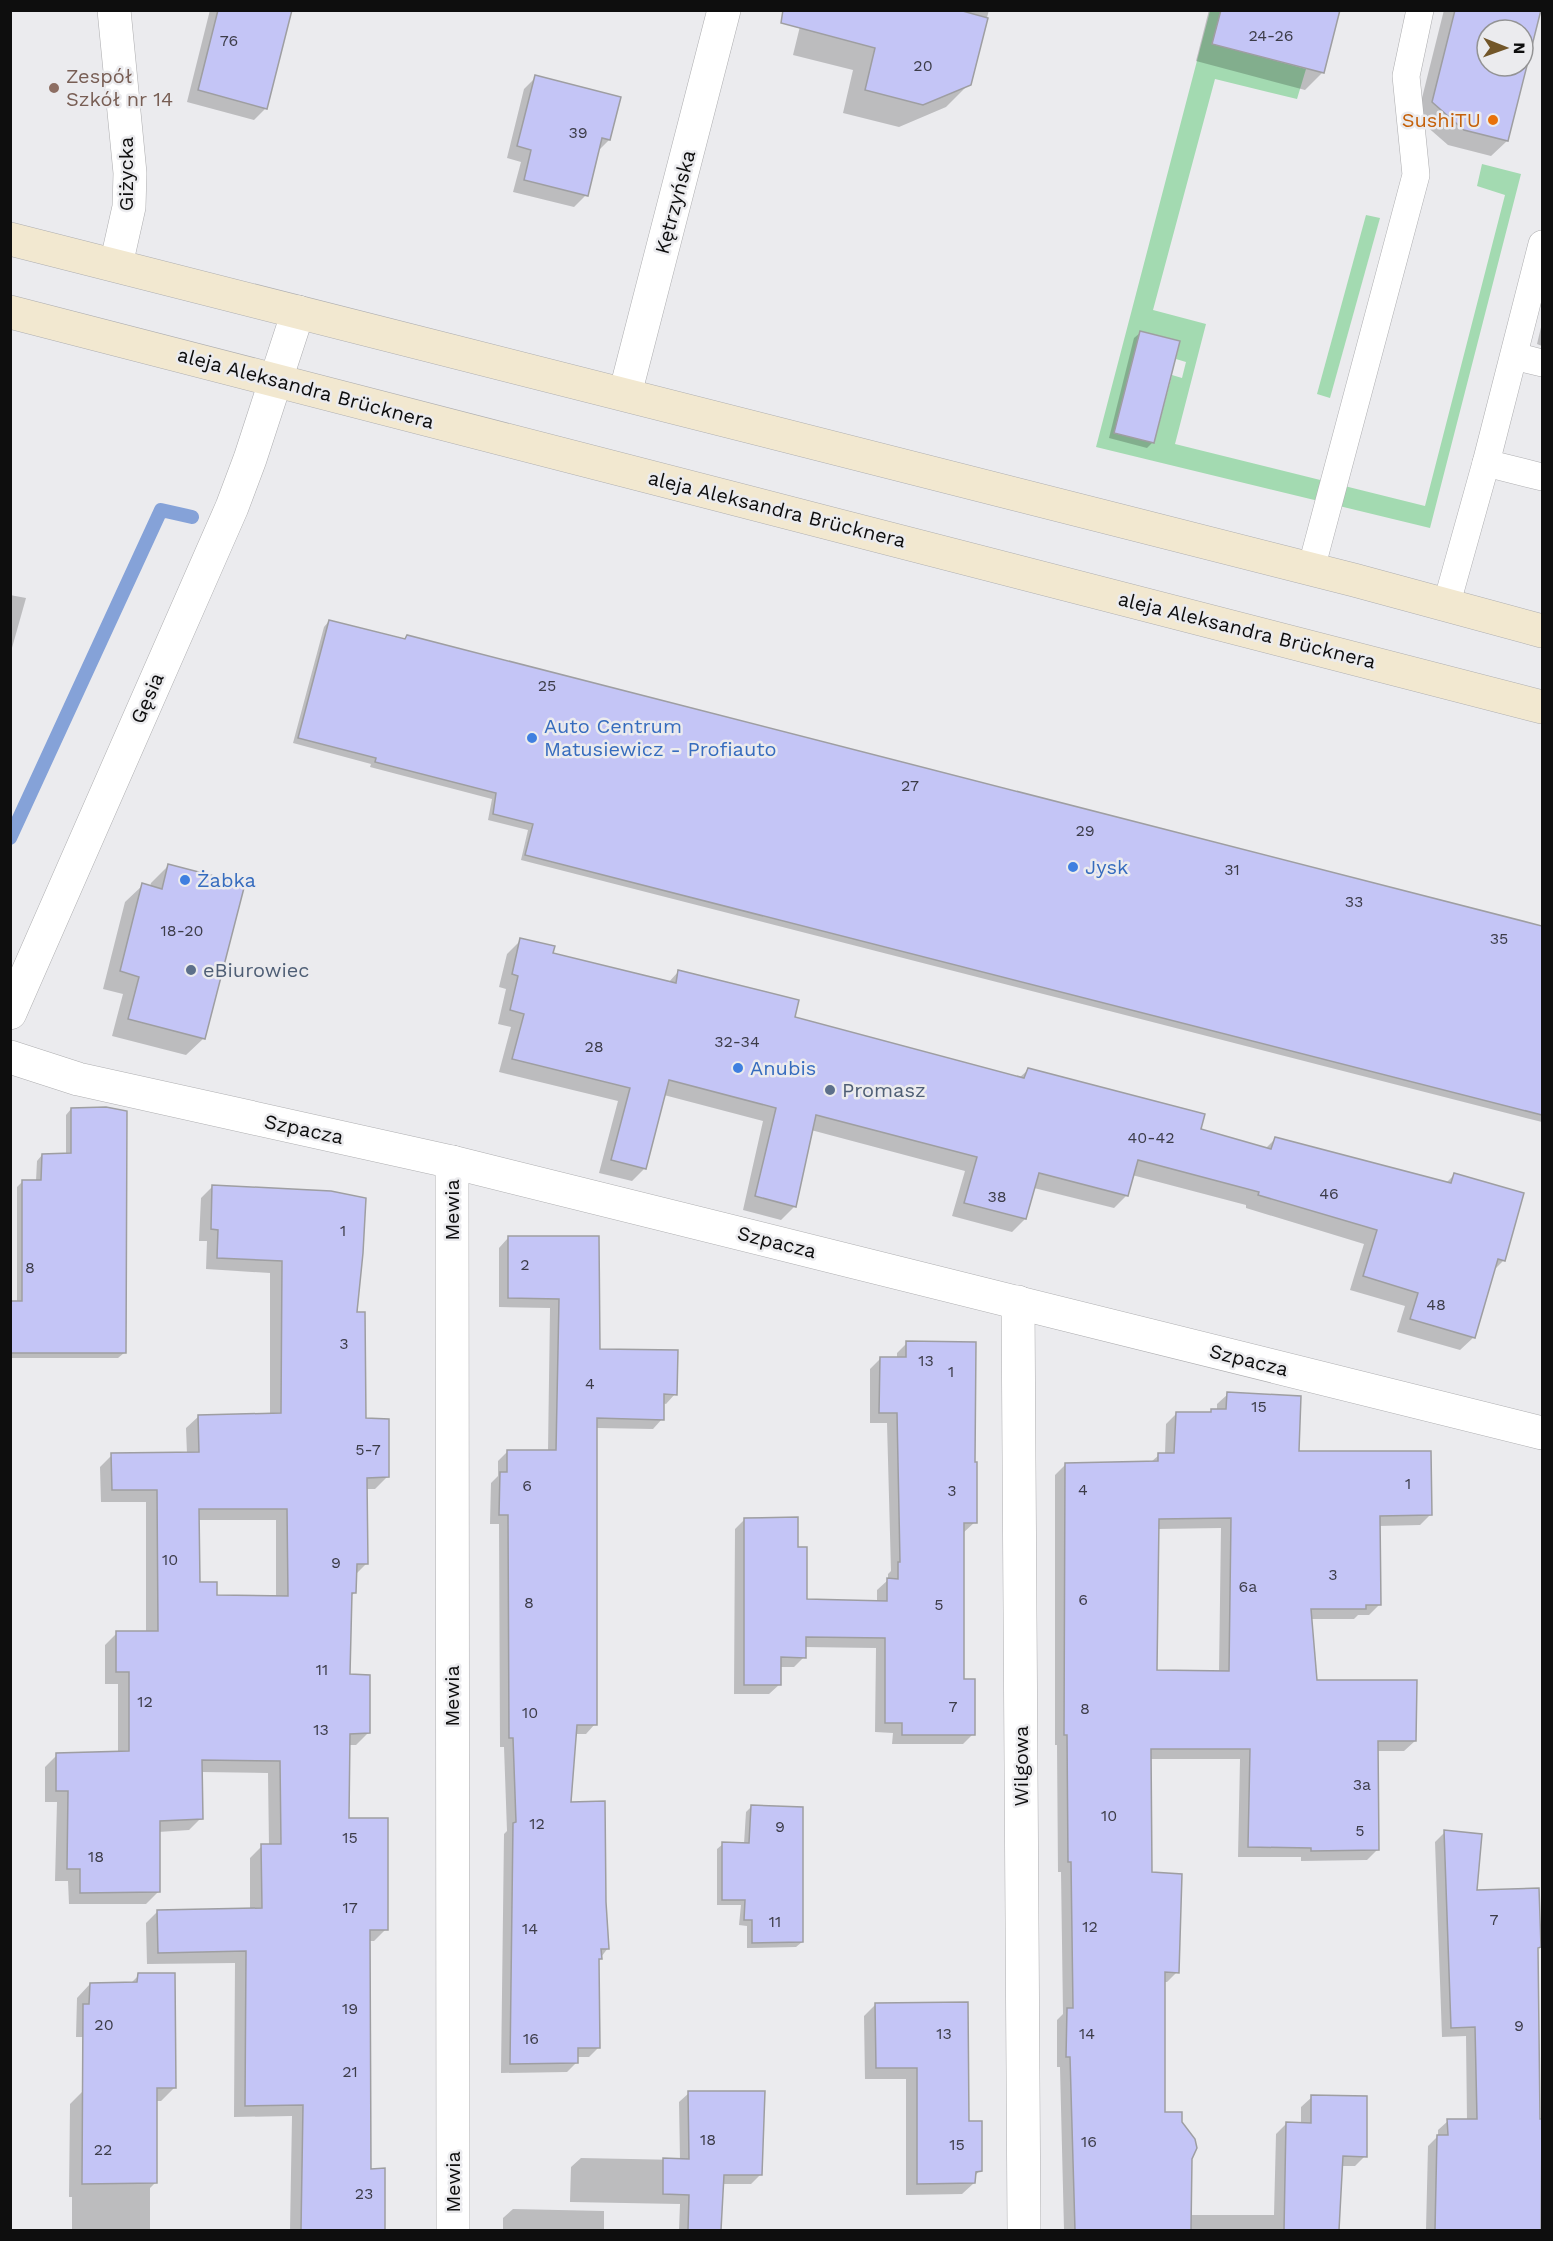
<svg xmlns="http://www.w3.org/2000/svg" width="1553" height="2241" font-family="'Work Sans',sans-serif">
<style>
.green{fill:#a3dab1;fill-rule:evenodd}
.shadow{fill:#0003;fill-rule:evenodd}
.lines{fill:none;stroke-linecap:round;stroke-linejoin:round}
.stream{stroke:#85a2d8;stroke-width:14}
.building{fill:#c4c5f6;stroke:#9e9ea1;stroke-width:1.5;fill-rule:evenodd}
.service-casing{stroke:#aeaeb0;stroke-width:28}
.minor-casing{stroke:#aeaeb0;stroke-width:34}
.secondary-casing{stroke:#aeaeb0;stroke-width:34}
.service{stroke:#fff;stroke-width:27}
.minor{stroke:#fff;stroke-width:33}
.secondary{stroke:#f2e8d0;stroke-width:33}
.education-dot{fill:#8d6e63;stroke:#ebebee;stroke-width:2}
.food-dot{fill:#e8710a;stroke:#ebebee;stroke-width:2}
.shop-dot{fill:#3f7fe0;stroke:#ebebee;stroke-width:2}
.service-dot{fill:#5c6f8a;stroke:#ebebee;stroke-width:2}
.labels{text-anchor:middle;stroke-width:5;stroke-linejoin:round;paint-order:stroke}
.number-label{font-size:16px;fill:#3c3c48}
.education-label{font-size:20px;fill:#785e54;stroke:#ebebee;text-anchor:start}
.food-label{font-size:20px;fill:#c56008;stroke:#ebebee;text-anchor:end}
.street-label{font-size:20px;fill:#0e0e0e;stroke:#ebebee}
.shop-label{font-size:20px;fill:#366cbe;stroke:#ebebee;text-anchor:start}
.service-label{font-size:20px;fill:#4e5e75;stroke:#ebebee;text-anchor:start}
</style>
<rect width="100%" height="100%" fill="#ebebee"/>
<!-- green -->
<g class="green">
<path d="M1210,11H1221L1213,44L1306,69L1297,99L1215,79L1153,310L1206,324L1175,444L1425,506L1505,195L1477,186L1482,164L1521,174L1430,528L1096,447ZM1140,331L1180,341L1176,359L1186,362L1182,378L1172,375L1154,443L1114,433Z"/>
<path d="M1366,215L1380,218L1330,398L1317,394Z"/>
</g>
<!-- shadow -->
<g class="shadow">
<path d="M210,10H291L265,109L254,120L187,102Z"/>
<path d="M804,10H989L969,84L946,107L899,127L843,113L853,70L793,55Z"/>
<path d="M1209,10H1338L1322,73L1305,90L1196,61Z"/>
<path d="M1444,10H1540L1507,141L1491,156L1448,145L1417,118ZM1487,30H1523V66H1487Z"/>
<path d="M536,77L609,140L597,152L586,195L574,207L513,192L521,162L507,158L524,89Z"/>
<path d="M1542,323V346L1537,344Z"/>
<path d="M1140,333L1153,442L1147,448L1109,438L1134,338Z"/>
<path d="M10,595L26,598L10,655Z"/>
<path d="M329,621L404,640L408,637L1542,927V1122L521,860L528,830L488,820L492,799L370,767L371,764L293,743L324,627Z"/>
<path d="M169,865L204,1038L186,1055L112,1036L123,994L103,989L125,902L143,885L150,887L151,883Z"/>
<path d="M521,940L552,954L668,983L678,972L793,1018L1019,1078L1028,1070L1199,1130L1265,1149L1275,1139L1446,1183L1454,1175L1504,1260L1493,1271L1474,1337L1460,1350L1397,1332L1405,1306L1350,1290L1364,1244L1246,1208V1205L1132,1175L1127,1195L1114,1208L1034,1188L1025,1219L1012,1232L952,1216L965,1171L811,1130L795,1206L781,1220L743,1210L763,1121L664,1095L645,1168L632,1181L599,1173L618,1101L499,1072L511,1027L498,1024L506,989L499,987L507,954Z"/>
<path d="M71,1109L124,1353L118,1358H10V1302H17V1187L23,1181H36L37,1161L42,1155L66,1154V1115Z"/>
<path d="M213,1186L355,1313L365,1419L387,1477L375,1489H366V1564L355,1575V1592L350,1597L349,1676L368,1733L356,1745H348L347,1820L386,1929L374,1941H369V2170L384,2209V2230H290L292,2116L234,2117L235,1963L147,1964L146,1923L158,1911L250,1910V1858L262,1846H269L268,1773L201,1772V1818L189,1830L158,1832V1892L146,1904H69L68,1881H55L57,1802H45V1767L57,1755L118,1753V1684H105V1645L117,1633H146V1502H101L100,1467L112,1455L187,1454L186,1428L199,1416L270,1415V1273L206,1269L207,1241H199L201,1198ZM198,1520H276V1597L216,1596L199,1583Z"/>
<path d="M597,1237L599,1350L675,1394L666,1404L662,1403V1419L653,1429L596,1428L595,1724L586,1734H574L569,1803L605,1902L608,1948L598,1961V2048L589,2057H576V2063L567,2072L501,2073L504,1834L507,1831L504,1747H500L499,1524H490L491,1483L498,1476V1461L508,1451H548L550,1308L499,1307V1248L508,1238Z"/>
<path d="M907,1343L975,1522L963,1533L962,1680L973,1734L963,1744H892L893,1733L875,1732L876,1648L804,1647V1657L794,1667H779L780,1684L769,1694H734L735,1529L745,1519L797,1549L806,1601L877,1602V1590L888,1580V1574L891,1571L887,1423H870V1369L880,1359H897V1353Z"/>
<path d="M1228,1394L1298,1453L1430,1515L1420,1525L1378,1526L1380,1604L1369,1615H1358L1354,1619H1311L1315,1681L1415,1741L1404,1751H1377V1850L1367,1860L1301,1861V1857H1238L1240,1759H1149L1150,1874L1177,1972L1167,1982H1163L1164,2113L1180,2123L1190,2159V2215H1274L1276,2134L1286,2124H1301V2107L1312,2097L1365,2156L1355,2166H1341L1338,2230H1064L1060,2067H1057V2020L1063,2014L1061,1872H1058L1057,1745H1055V1475L1066,1464L1151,1462L1159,1455L1165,1454L1166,1424L1177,1413L1209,1414L1212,1410H1217V1404ZM1221,1528L1219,1672L1155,1671L1157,1529Z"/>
<path d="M751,1807L802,1942L796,1947L747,1948V1926L739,1925L741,1905H717V1849L723,1844H744L746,1812Z"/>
<path d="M1445,1832L1476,1892L1539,1947L1537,1949L1539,2121H1542L1540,2230H1426L1428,2146L1438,2136V2130L1448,2121H1467L1466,2036L1442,2037L1435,1842Z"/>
<path d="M139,1975L175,2087L161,2101H155L156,2182L150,2188V2230H72V2197H69L70,2104L83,2091L127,2037H76L77,1998L90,1984H130Z"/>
<path d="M876,2004L968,2122L980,2170L974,2177V2183L962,2194L906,2195V2079H865L864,2016Z"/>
<path d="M689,2093L761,2174L751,2184H722L719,2230H679L680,2204L570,2202L571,2167L581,2158L680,2160L679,2102Z"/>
<path d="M513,2209L604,2211V2230H503V2218Z"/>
</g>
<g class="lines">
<!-- stream -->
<path class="stream" d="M10,838L161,510L192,517"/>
</g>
<!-- building -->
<g class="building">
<path d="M218,10H292L267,109L198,90Z"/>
<path d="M783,10H959L988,18L971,85L923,105L865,90L875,48L781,23Z"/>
<path d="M1221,10H1340L1324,73L1212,44Z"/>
<path d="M1455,10H1541L1508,141L1464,130L1432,102ZM1487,30H1523V66H1487Z"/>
<path d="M535,75L621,97L610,140L602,138L588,196L524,180L531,150L517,146Z"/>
<path d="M1140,331L1180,341L1154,443L1114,433Z"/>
<path d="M329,620L405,639L407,635L1542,926V1115L525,855L533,824L493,814L496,793L375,762L376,758L298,738Z"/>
<path d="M168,864L245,884L205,1039L128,1019L139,977L120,971L142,883L162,889Z"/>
<path d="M520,938L555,946L553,953L676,983L678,970L799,1000L795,1017L1024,1078L1028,1068L1205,1114L1201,1129L1271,1149L1275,1137L1451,1183L1454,1173L1524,1193L1505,1261L1498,1259L1475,1338L1410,1319L1418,1293L1363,1276L1377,1230L1258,1195L1259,1192L1138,1160L1128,1196L1039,1173L1026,1219L964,1203L977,1157L816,1115L796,1207L755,1196L776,1108L669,1080L646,1169L611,1160L630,1088L512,1059L524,1014L510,1010L518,976L512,974Z"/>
<path d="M106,1107L127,1111L126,1353H10V1301H22V1180H41L42,1154L71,1153V1108Z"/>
<path d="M212,1185L331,1191L366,1198L363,1253L357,1312H365L366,1418L389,1419V1477L367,1478L368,1564H357L356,1593H352L350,1674L370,1675V1733L350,1734L349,1818H388V1930H370L371,2169L385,2168V2230H301L303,2105L245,2106L246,1951L158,1953L157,1910L262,1908L261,1844H281L280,1761L202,1760L203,1819L160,1821V1892L80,1893V1869H67L68,1791H56V1753L129,1751V1672H116V1631H158L157,1490H112L111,1453L199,1452L198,1415L281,1413L282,1261L217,1258L218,1230L211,1229ZM199,1509H287L288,1596L217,1595V1582H200Z"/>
<path d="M508,1236H599L600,1349L678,1350L677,1395L664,1394V1420L597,1418V1725H577L571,1802L605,1801L606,1902L609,1949H601L602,1959H599L600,2048H578V2063L510,2064L513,1823L516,1822L513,1738H509L508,1515H499L500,1472H507V1450H556L559,1299L508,1298Z"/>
<path d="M906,1341L976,1342L975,1462H977V1523H964V1679H975V1735H902V1723H885V1638L806,1637V1658L781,1657V1685H744V1518L798,1517V1547H807V1599L887,1601V1578L898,1579V1562H900L897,1413H879L880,1357H906Z"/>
<path d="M1227,1392L1301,1396L1299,1451H1431L1432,1515L1380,1516L1381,1605H1366V1609H1311L1317,1680H1417L1416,1741H1378L1379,1850L1311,1851V1848L1248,1847L1250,1749H1151L1152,1872L1182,1874L1179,1973L1165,1972V2112H1182V2122L1195,2139L1197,2148L1192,2159L1191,2230H1075L1070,2057H1066L1067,2008H1073L1071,1862H1068L1067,1735H1064L1065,1463L1158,1461V1453H1174L1176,1412H1211V1409H1226ZM1231,1518L1229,1671L1157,1670L1159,1519Z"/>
<path d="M751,1805L803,1807V1942L752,1943V1920H744L745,1900H722V1842L749,1843Z"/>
<path d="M1444,1830L1482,1834L1477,1890L1539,1888L1541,1947L1538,1948L1540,2119H1542L1541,2230H1435L1437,2135H1448L1447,2119H1477L1475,2027L1451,2028Z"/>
<path d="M138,1973H175L176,2088H157V2183L82,2184L83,2004H89L90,1983L137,1982Z"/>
<path d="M968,2002L969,2121H982V2171L976,2172L975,2183L917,2184V2068H876L875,2003Z"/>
<path d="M688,2091H765L762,2175H724L721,2230H688L689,2195L663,2194V2158L689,2159Z"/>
<path d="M1311,2095L1367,2096V2157L1343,2156L1339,2230H1284L1286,2122L1311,2123Z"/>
</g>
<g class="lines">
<defs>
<g id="service">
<path d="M1514,356L1542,363"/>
<path d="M1486,463L1542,477"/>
<path d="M1311,569L1416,175L1406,76L1420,10"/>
<path d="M1446,606L1486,463L1542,244"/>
</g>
<g id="minor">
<path d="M114,10L130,173L129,207L116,265"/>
<path d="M625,394L724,10"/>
<path d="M10,1013L232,507L250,459L298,312"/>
<path d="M10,1057L78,1079L452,1162L1542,1433"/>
<path d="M452,1162L453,2230"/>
<path d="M1018,1302L1024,2230"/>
</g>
<g id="secondary">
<path d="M10,239L1354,580L1542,631"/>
<path d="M10,312L1542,707"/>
</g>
</defs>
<!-- service casing -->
<use href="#service" class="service-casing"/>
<!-- minor casing -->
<use href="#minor" class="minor-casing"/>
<!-- secondary casing -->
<use href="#secondary" class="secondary-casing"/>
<!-- service -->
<use href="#service" class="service"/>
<!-- minor -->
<use href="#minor" class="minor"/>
<!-- secondary -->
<use href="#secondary" class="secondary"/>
</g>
<!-- markers -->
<circle class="education-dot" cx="54" cy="88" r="6"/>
<circle class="food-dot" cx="1493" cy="120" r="6"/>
<g class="shop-dot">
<circle cx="532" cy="738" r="6"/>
<circle cx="1073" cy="867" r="6"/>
<circle cx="185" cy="880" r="6"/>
<circle cx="738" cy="1068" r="6"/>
</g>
<g class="service-dot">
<circle cx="191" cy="970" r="6"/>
<circle cx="830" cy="1090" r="6"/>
</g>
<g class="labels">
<!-- number labels -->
<g class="number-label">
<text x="1271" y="41">24-26</text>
<text x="229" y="46">76</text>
<text x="923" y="71">20</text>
<text x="578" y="138">39</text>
<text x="547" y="691">25</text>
<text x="910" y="791">27</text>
<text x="1085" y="836">29</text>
<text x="1232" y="875">31</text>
<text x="1354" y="907">33</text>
<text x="182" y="936">18-20</text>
<text x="1499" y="944">35</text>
<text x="737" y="1047">32-34</text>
<text x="594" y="1052">28</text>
<text x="1151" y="1143">40-42</text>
<text x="1329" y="1199">46</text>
<text x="997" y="1202">38</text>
<text x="343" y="1236">1</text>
<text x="525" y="1270">2</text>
<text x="30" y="1273">8</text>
<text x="1436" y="1310">48</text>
<text x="344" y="1349">3</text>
<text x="926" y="1366">13</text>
<text x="951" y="1377">1</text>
<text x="590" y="1389">4</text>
<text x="1259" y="1412">15</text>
<text x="368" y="1455">5-7</text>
<text x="1408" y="1489">1</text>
<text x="527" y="1491">6</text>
<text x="1083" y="1495">4</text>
<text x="952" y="1496">3</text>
<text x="170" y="1565">10</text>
<text x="336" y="1568">9</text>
<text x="1333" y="1580">3</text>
<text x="1248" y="1592">6a</text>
<text x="1083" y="1605">6</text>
<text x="529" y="1608">8</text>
<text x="939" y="1610">5</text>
<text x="322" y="1675">11</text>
<text x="145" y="1707">12</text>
<text x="953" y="1712">7</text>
<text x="1085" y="1714">8</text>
<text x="530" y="1718">10</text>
<text x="321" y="1735">13</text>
<text x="1362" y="1790">3a</text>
<text x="1109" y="1821">10</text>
<text x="537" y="1829">12</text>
<text x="780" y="1832">9</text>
<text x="1360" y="1836">5</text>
<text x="350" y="1843">15</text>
<text x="96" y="1862">18</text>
<text x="350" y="1913">17</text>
<text x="1494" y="1925">7</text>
<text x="775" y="1927">11</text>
<text x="1090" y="1932">12</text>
<text x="530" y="1934">14</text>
<text x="350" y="2014">19</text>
<text x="104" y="2030">20</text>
<text x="1519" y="2031">9</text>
<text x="944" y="2039">13</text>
<text x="1087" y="2039">14</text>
<text x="531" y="2044">16</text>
<text x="350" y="2077">21</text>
<text x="708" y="2145">18</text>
<text x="1089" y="2147">16</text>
<text x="957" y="2150">15</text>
<text x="103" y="2155">22</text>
<text x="364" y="2199">23</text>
</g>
<!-- education labels -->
<g class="education-label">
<text x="66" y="83">Zespół<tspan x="66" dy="23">Szkół nr 14</tspan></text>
</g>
<!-- food labels -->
<g class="food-label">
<text x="1481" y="127">SushiTU</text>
</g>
<!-- street labels -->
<g class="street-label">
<text transform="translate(126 174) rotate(-90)" y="7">Giżycka</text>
<text transform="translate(675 202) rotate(-75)" y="7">Kętrzyńska</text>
<text transform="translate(306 388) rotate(15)" y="7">aleja Aleksandra Brücknera</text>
<text transform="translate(777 509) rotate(14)" y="7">aleja Aleksandra Brücknera</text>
<text transform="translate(1247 630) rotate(14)" y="7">aleja Aleksandra Brücknera</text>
<text transform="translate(147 698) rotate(-66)" y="7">Gęsia</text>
<text transform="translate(304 1129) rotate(12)" y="7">Szpacza</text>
<text transform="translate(452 1210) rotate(-90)" y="7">Mewia</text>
<text transform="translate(777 1242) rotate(14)" y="7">Szpacza</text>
<text transform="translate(1249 1360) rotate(14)" y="7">Szpacza</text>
<text transform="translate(452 1696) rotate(-90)" y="7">Mewia</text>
<text transform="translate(1021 1766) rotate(-90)" y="7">Wilgowa</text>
<text transform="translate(453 2182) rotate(-90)" y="7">Mewia</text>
</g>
<!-- shop labels -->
<g class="shop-label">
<text x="544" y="733">Auto Centrum<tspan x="544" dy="23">Matusiewicz - Profiauto</tspan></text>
<text x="1085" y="874">Jysk</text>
<text x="197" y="887">Żabka</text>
<text x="750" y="1075">Anubis</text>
</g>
<!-- service labels -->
<g class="service-label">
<text x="203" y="977">eBiurowiec</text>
<text x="842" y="1097">Promasz</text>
</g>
</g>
<!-- border -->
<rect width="1553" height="2241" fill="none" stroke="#0e0e0e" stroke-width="24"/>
<!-- north arrow -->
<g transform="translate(1505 48) rotate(91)"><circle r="28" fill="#ebebee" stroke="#939394" stroke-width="1.5"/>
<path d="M0-4.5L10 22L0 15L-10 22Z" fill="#725629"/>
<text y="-9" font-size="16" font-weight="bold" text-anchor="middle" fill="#0e0e0e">N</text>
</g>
</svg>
